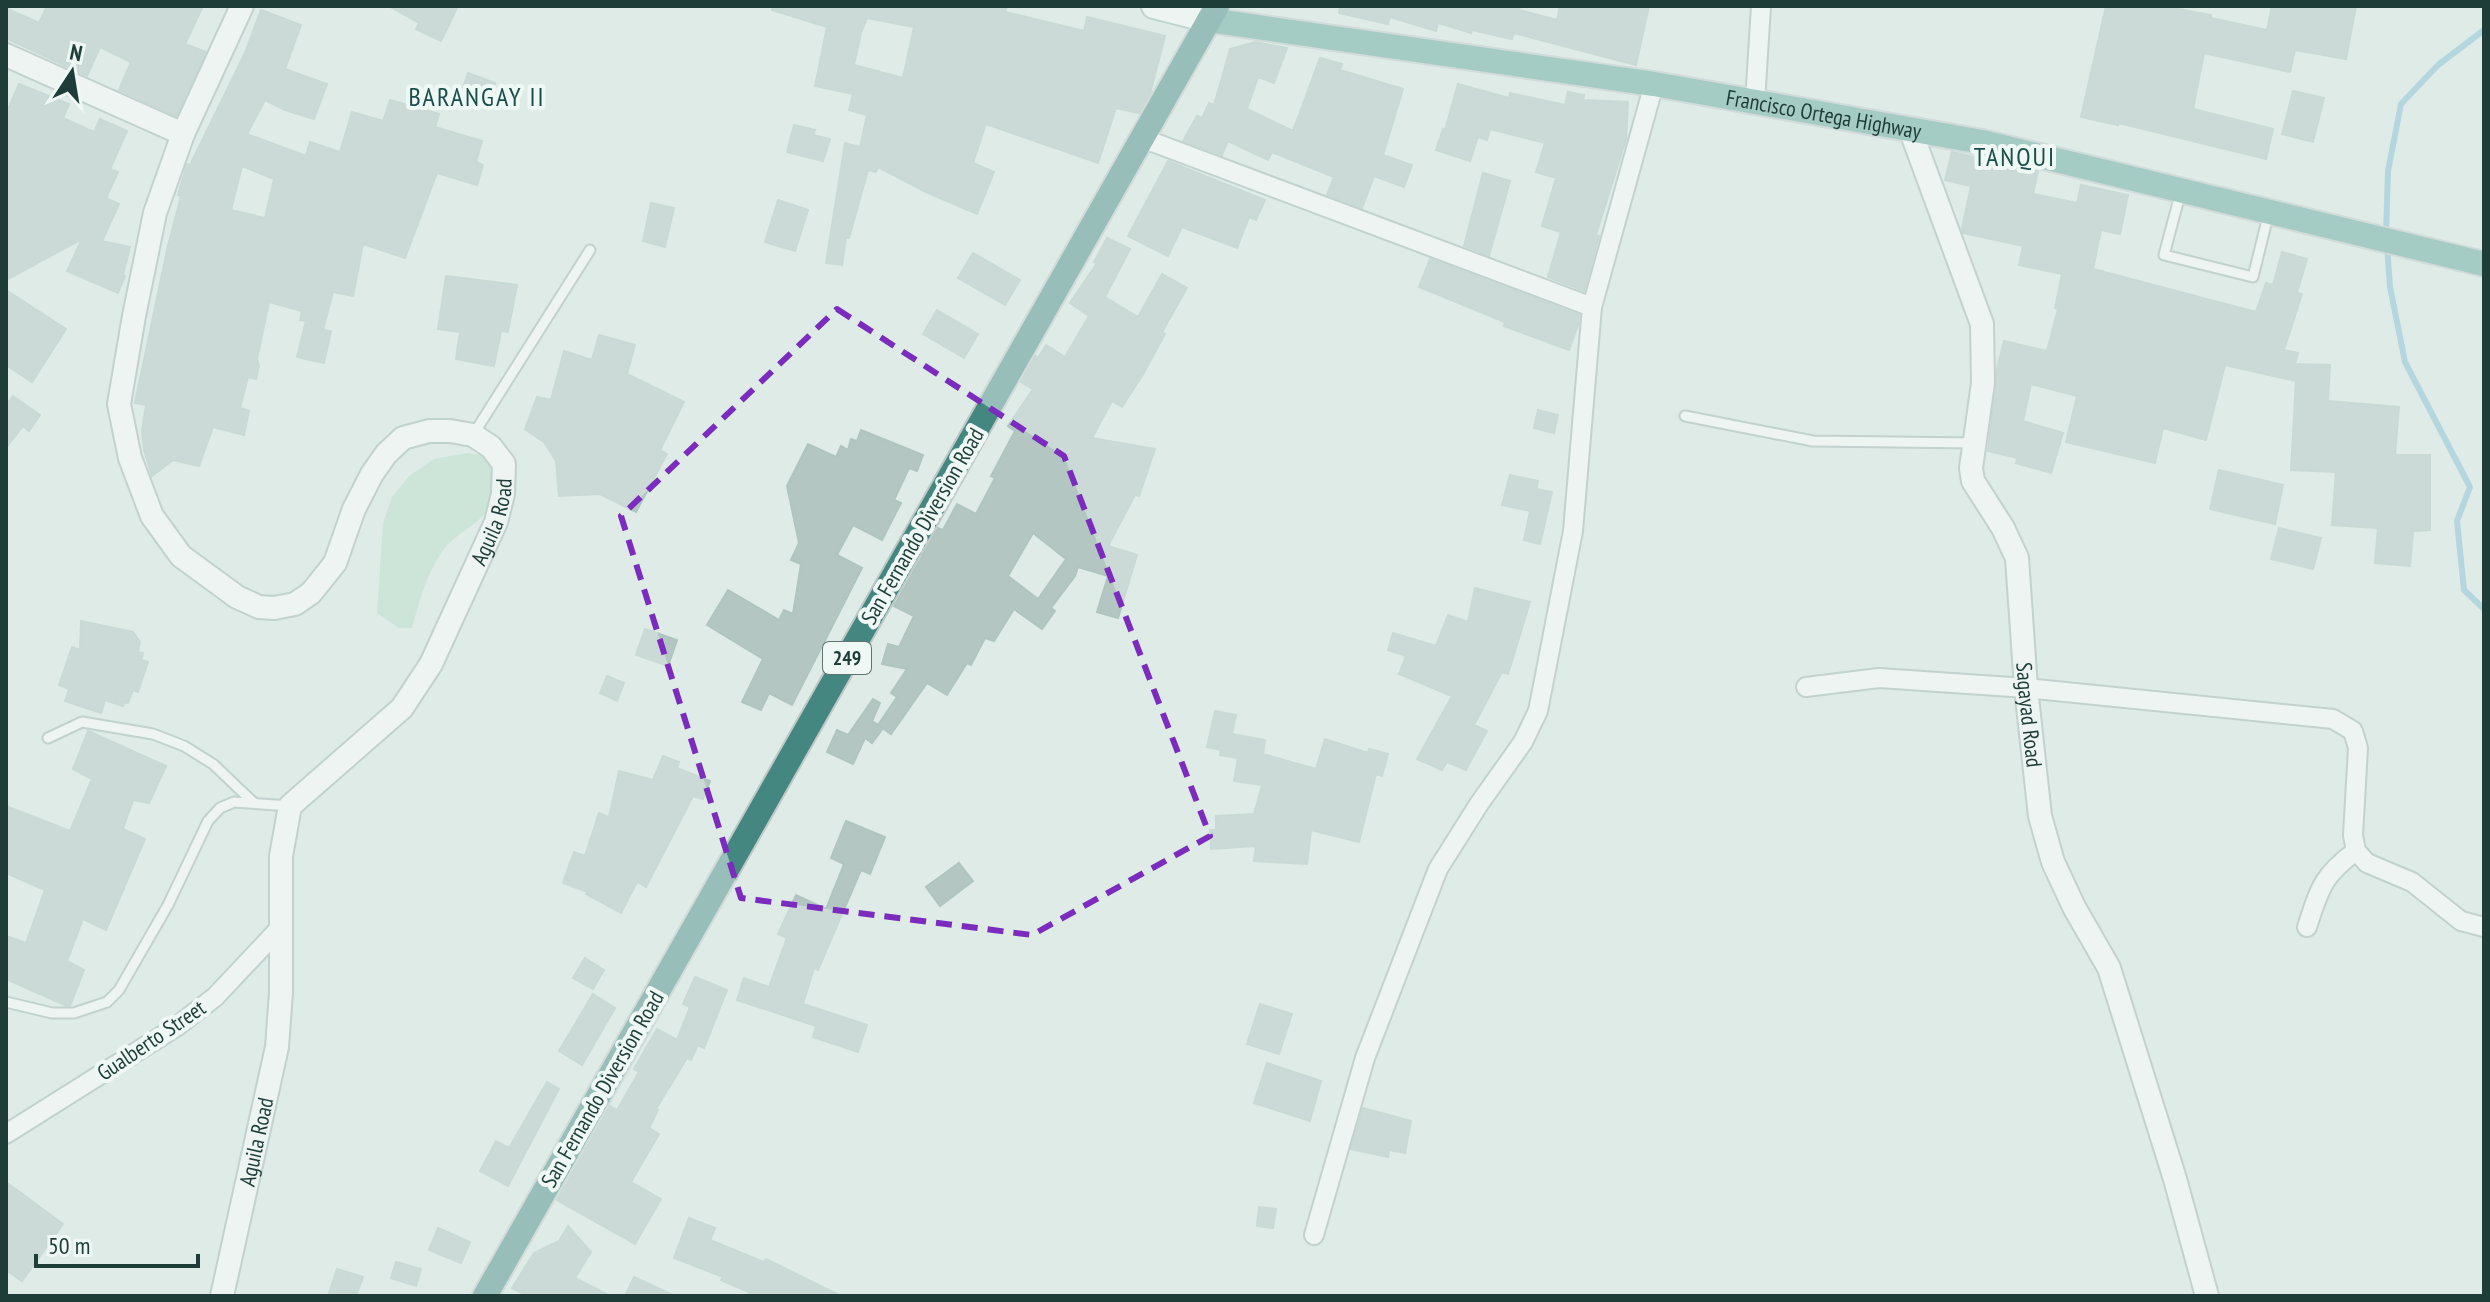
<svg xmlns="http://www.w3.org/2000/svg" width="2490" height="1302" font-family="'PT Sans Narrow',sans-serif">
<style>
.green{fill:#b5dec6}
.lines{fill:none;stroke-linecap:round;stroke-linejoin:round}
.stream{stroke:#81bcd5;stroke-width:6}
.building{fill:#b4c6c1;stroke:#b0c5bf;stroke-width:2;fill-rule:evenodd}
.service-casing{stroke:#a1b3af;stroke-width:13}
.minor-casing{stroke:#a1b3af;stroke-width:22}
.tertiary-casing{stroke:#a1b3af;stroke-width:26}
.secondary-casing{stroke:#9cb8b2;stroke-width:28}
.primary-casing{stroke:#c0c8c7;stroke-width:28}
.trunk-casing{stroke:#c0c8c7;stroke-width:28}
.service{stroke:#fff;stroke-width:9}
.minor{stroke:#fff;stroke-width:18}
.tertiary{stroke:#fff;stroke-width:22}
.secondary{stroke:#fff;stroke-width:24}
.primary{stroke:#5fa49c;stroke-width:24}
.trunk{stroke:#448781;stroke-width:24}
.marked{fill:none;stroke:#7b2cbf;stroke-width:6;stroke-dasharray:16 10;stroke-linejoin:round}
.labels{text-anchor:middle;stroke-width:8;stroke-linejoin:round;paint-order:stroke}
.shield{fill:#eff8f4;stroke:#5d7470;stroke-width:2}
.shield-label{font-size:20px;font-weight:bold;fill:#1e3c38}
.street-label{font-size:22px;fill:#1e3c38;stroke:#eff8f4}
.quarter-label{font-size:26px;letter-spacing:2px;fill:#194f4a;stroke:#eff8f4}
</style>
<rect width="100%" height="100%" fill="#deebe7"/>
<!-- green -->
<path class="green" d="M468,453L485,456C493,466 495,470 495,483C496,523 459,526 441,553C426,576 419,602 412,628H399L377,613L383,523L392,497L409,476L434,459Z"/>
<g class="lines">
<!-- stream -->
<g class="stream">
<path d="M2386,234L2388,171L2401,104L2438,65L2484,30"/>
<path d="M2387,245L2390,287L2405,362L2470,487L2457,521L2464,590L2484,609"/>
</g>
</g>
<!-- building -->
<g class="building">
<path d="M47,6H203L185,44L206,52L176,116L119,90L131,62L100,47L87,76L6,38V8L39,23Z"/>
<path d="M389,6H458L441,41L416,29L419,23Z"/>
<path d="M772,6H1007L1005,12L1084,31L1087,17L1165,36L1150,94L1139,113L1116,108L1098,163L986,124L973,163L994,172L977,214L926,192L878,167L876,172L868,170L849,238H846L842,265L826,263L845,143L860,147L867,115L849,110L853,94L815,86L827,27L772,10ZM867,18L914,27L903,78L854,65L861,33Z"/>
<path d="M1340,6H1520L1519,10L1557,20L1560,6H1649L1636,65L1514,33L1512,39L1472,30L1471,33L1438,23L1436,31L1390,17L1388,24L1339,13Z"/>
<path d="M2106,6H2162L2211,15V18L2267,30L2272,6H2356L2346,59L2295,50L2290,72L2204,53L2193,109L2273,129L2266,159L2119,123L2118,125L2081,117Z"/>
<path d="M261,10L301,25L285,69L327,84L314,119L285,110L265,100L247,134L306,156L310,142L340,152L352,112L383,121L390,100L439,114L435,127L482,141L476,162L483,165L477,185L437,173L405,258L363,244L353,296L333,292L323,330L331,331L324,363L297,357L306,321L300,320L302,311L269,302L257,359L259,366L256,379L248,377L240,408L249,411L244,435L213,427L199,466L173,460L152,476L144,450L142,431L146,405L135,403L167,250L181,196L178,195L187,164L190,165L245,53ZM242,166L274,179L265,218L231,210Z"/>
<path d="M1255,42L1287,48L1274,83L1258,77L1247,109L1293,131L1320,58L1342,64L1340,70L1403,89L1383,155L1412,165L1404,187L1374,176L1362,208L1327,195L1334,177L1272,152L1268,160L1228,141L1222,155L1183,141L1197,116L1202,118L1209,103L1214,105L1230,49Z"/>
<path d="M468,73L495,83L488,102L461,93Z"/>
<path d="M19,84L69,104L63,118L94,132L100,119L127,131L110,169L118,172L106,198L119,204L102,241L130,247L123,275L125,276L118,293L67,271L82,239L6,280V114Z"/>
<path d="M1458,84L1509,98L1510,93L1565,105L1568,92L1584,95L1583,100L1628,102L1626,139L1596,235L1599,236L1584,291L1548,277L1561,232L1542,226L1556,178L1536,172L1545,143L1490,129L1487,140L1478,137L1470,161L1436,150L1443,129L1445,130Z"/>
<path d="M2293,91L2324,98L2313,142L2282,134Z"/>
<path d="M794,125L815,130L813,135L830,139L823,161L787,152Z"/>
<path d="M1952,152L2038,171L2033,194L2077,203L2081,185L2128,195L2120,234L2101,230L2093,269L2256,312L2266,283L2273,285L2282,252L2307,259L2297,293L2302,294L2284,350L2298,353L2295,364L2330,365L2328,401L2399,407L2395,455H2430V530L2413,531L2410,566L2375,563L2378,528L2332,525L2336,472L2291,470L2296,381L2225,365L2206,440L2163,428L2155,463L2066,442L2077,396L2031,384L2023,421L2063,433L2051,473L2016,463L2018,458L1988,451L1997,369L2004,341L2047,351L2058,309L2055,308L2062,274L2019,265L2023,246L1963,233L1962,228L1971,186L1945,180Z"/>
<path d="M1168,161L1265,200L1256,220L1249,217L1237,248L1182,227L1168,256L1128,236Z"/>
<path d="M1483,173L1510,181L1489,256L1464,246Z"/>
<path d="M778,200L808,210L795,251L765,242Z"/>
<path d="M651,203L674,208L665,247L643,241Z"/>
<path d="M1107,238L1130,249L1105,297L1138,317L1162,274L1187,288L1162,332L1165,334L1142,376L1122,407L1112,401L1092,438L1155,449L1139,496L1135,495L1108,546L1137,555L1118,618L1097,612L1108,576L1078,567L1075,576L1051,608L1055,611L1042,629L1014,609L994,641L985,638L971,665L967,663L947,695L927,683L891,734L878,725L897,697L891,693L907,669L882,664L888,644L899,647L914,616L894,606L938,528L943,530L957,504L976,514L995,478L991,476L1015,431L1008,426L1033,389L1021,382L1035,356L1038,358L1046,345L1065,357L1089,316L1070,303L1097,263L1094,262ZM1033,533L1066,559L1038,599L1008,576Z"/>
<path d="M973,253L1020,280L1005,305L958,278Z"/>
<path d="M1430,259L1579,315L1578,325L1569,350L1504,326L1505,322L1419,287Z"/>
<path d="M446,276L517,285L508,332L501,331L494,366L456,359L460,332L438,329Z"/>
<path d="M6,290L66,329L32,382L6,365Z"/>
<path d="M937,310L978,334L964,358L923,334Z"/>
<path d="M599,335L635,345L627,374L684,402L660,450L667,454L636,512L600,494L559,496L556,461L544,442L525,429L537,397L551,400L564,351L592,360Z"/>
<path d="M13,396L40,415L29,431L23,426L6,448V405Z"/>
<path d="M1538,410L1558,415L1554,433L1534,428Z"/>
<path d="M861,430L923,455L917,471L909,468L894,500L901,503L882,540L853,525L837,555L862,568L792,705L769,693L761,710L742,702L763,659L707,625L728,590L779,620L784,610L793,614L801,564L791,560L799,543L787,486L808,444L836,457L841,446L848,450L851,439L857,441Z"/>
<path d="M2219,470L2283,485L2275,524L2210,509Z"/>
<path d="M1510,475L1538,481L1536,489L1552,492L1540,544L1524,540L1530,511L1502,505Z"/>
<path d="M2279,528L2321,538L2313,569L2271,559Z"/>
<path d="M1475,588L1530,602L1508,674L1502,672L1474,725L1487,731L1466,770L1447,762L1442,770L1417,759L1452,696L1399,674L1406,656L1388,650L1393,633L1436,646L1448,615L1468,622Z"/>
<path d="M81,621L133,632L140,642L138,652L143,653L141,660L148,662L138,692L133,690L128,703L125,702L123,706L105,700L101,713L65,701L69,689L59,685L72,647L80,650Z"/>
<path d="M645,629L677,640L668,666L636,655Z"/>
<path d="M607,676L624,683L617,701L600,693Z"/>
<path d="M873,699L880,703L872,721L883,728L872,743L865,738L853,764L827,752L837,730L848,735Z"/>
<path d="M1215,711L1236,715L1232,734L1265,740L1263,754L1316,769L1325,739L1368,753L1369,749L1388,754L1382,776L1376,774L1359,842L1311,830L1307,864L1254,861L1256,846L1211,849L1210,830H1216V816L1254,814L1262,785L1234,781L1238,758L1220,755L1221,750L1207,747Z"/>
<path d="M88,731L166,766L149,803L133,800L123,829L145,839L106,930L83,919L67,961L84,970L70,1006H67L6,979V936L26,943L45,890L6,873V806L70,831L92,779L73,769Z"/>
<path d="M663,756L679,762L677,768L710,781L703,799L693,796L646,887L637,882L621,913L586,894L588,892L563,883L574,852L585,856L599,813L609,817L619,771L653,780Z"/>
<path d="M846,821L885,837L870,874L861,870L818,970L814,968L803,1004L867,1025L858,1052L813,1037L816,1026L737,1000L744,978L769,987L787,938L778,934L796,895L826,909L844,864L831,858Z"/>
<path d="M959,863L973,881L940,906L926,887Z"/>
<path d="M585,958L604,970L593,989L573,978Z"/>
<path d="M695,977L727,990L704,1048L698,1045L691,1060L687,1058L656,1109L658,1110L649,1128L659,1134L631,1182L661,1199L635,1244L557,1200L610,1106L617,1110L639,1072L634,1069L657,1029L677,1040L690,1007L683,1004Z"/>
<path d="M593,994L615,1008L582,1065L559,1051Z"/>
<path d="M1260,1004L1292,1014L1279,1054L1247,1044Z"/>
<path d="M1267,1063L1321,1081L1310,1121L1254,1103Z"/>
<path d="M547,1082L559,1089L508,1186L480,1171L496,1141L509,1148Z"/>
<path d="M1363,1108L1411,1121L1405,1153L1389,1150L1388,1157L1351,1149Z"/>
<path d="M6,1182L63,1224L22,1281L6,1270Z"/>
<path d="M1259,1207L1276,1209L1273,1228L1257,1226Z"/>
<path d="M689,1218L715,1228L710,1240L764,1262L766,1259L841,1296H748L749,1292L721,1280L723,1277L674,1258Z"/>
<path d="M568,1226L591,1252L575,1278L610,1296H528L512,1288L534,1253L559,1241Z"/>
<path d="M438,1228L470,1242L461,1263L429,1250Z"/>
<path d="M396,1262L421,1269L416,1286L391,1278Z"/>
<path d="M337,1269L363,1277L356,1296H328Z"/>
<path d="M634,1277L675,1296H625Z"/>
</g>
<g class="lines">
<defs>
<g id="service">
<path d="M2181,191L2164,255L2253,277L2269,212"/>
<path d="M1685,416L1813,441L1975,443"/>
<path d="M473,435L590,250"/>
<path d="M48,738L82,722L153,734L184,746L213,764L254,803"/>
<path d="M6,1002L52,1013H74L107,1002L119,990L168,905L208,821L220,808L234,802L290,806"/>
</g>
<g id="minor">
<path d="M1755,102L1761,6"/>
<path d="M1142,138L1592,307"/>
<path d="M1806,687L1879,678L2026,688L2333,719L2353,731L2358,748L2353,835L2356,851L2367,863L2412,882L2461,921L2484,927"/>
<path d="M2307,927C2320,888 2322,876 2356,851"/>
<path d="M6,1134L176,1027L215,997L280,928"/>
<path d="M1314,1235L1365,1058L1438,869L1479,804L1523,742L1538,711L1573,531L1592,307L1654,84"/>
</g>
<g id="tertiary">
<path d="M6,55L183,134"/>
<path id="s1" d="M1910,129L1982,324L1983,383L1971,468L1973,481L2003,528L2017,558L2026,688L2040,816L2053,862L2074,907L2109,968L2175,1179L2207,1296"/>
<path id="s2" d="M222,1296L277,1047L281,992V856L290,806L402,708L431,664L496,522L503,494L504,464L491,447L473,435L450,431H429L403,438L386,454L372,474L354,509L335,563L311,593L295,604L274,608L259,607L237,597L181,556L152,516L130,458L119,404L134,316L155,213L183,134L242,6"/>
</g>
<path id="secondary" d="M1154,6L1209,20"/>
<g id="primary">
<path id="s3" d="M1209,20L1654,84L1982,142L2484,264"/>
</g>
<path id="trunk" d="M485,1296L1217,6"/>
</defs>
<!-- service casing -->
<use href="#service" class="service-casing"/>
<!-- minor casing -->
<use href="#minor" class="minor-casing"/>
<!-- tertiary casing -->
<use href="#tertiary" class="tertiary-casing"/>
<!-- secondary casing -->
<use href="#secondary" class="secondary-casing"/>
<!-- primary casing -->
<use href="#primary" class="primary-casing"/>
<!-- trunk casing -->
<use href="#trunk" class="trunk-casing"/>
<!-- service -->
<use href="#service" class="service"/>
<!-- minor -->
<use href="#minor" class="minor"/>
<!-- tertiary -->
<use href="#tertiary" class="tertiary"/>
<!-- secondary -->
<use href="#secondary" class="secondary"/>
<!-- primary -->
<use href="#primary" class="primary"/>
<!-- trunk -->
<use href="#trunk" class="trunk"/>
</g>
<!-- marked area -->
<path d="M0 0H2490V1302H0ZM837,309L1064,456L1210,836L1032,935L741,898L621,516Z" fill="#deebe7" fill-opacity=".55" fill-rule="evenodd"/>
<path class="marked" d="M837,309L1064,456L1210,836L1032,935L741,898L621,516Z"/>
<g class="labels">
<!-- shield labels -->
<rect class="shield" x="823" y="642" width="48" height="32" rx="6"/>
<g class="shield-label">
<text x="847" y="665">249</text>
</g>
<!-- street labels -->
<g class="street-label">
<text dy="8" stroke="none"><textPath href="#s3" startOffset="622">Francisco Ortega Highway</textPath></text>
<text dy="8" stroke="none"><textPath href="#s2" startOffset="854">Aguila Road</textPath></text>
<text transform="translate(922 526) rotate(-60)" y="8">San Fernando Diversion Road</text>
<text dy="8" stroke="none"><textPath href="#s1" startOffset="612">Sagayad Road</textPath></text>
<text transform="translate(151 1040) rotate(-34)" y="8">Gualberto Street</text>
<text transform="translate(602 1089) rotate(-60)" y="8">San Fernando Diversion Road</text>
<text dy="8" stroke="none"><textPath href="#s2" startOffset="158">Aguila Road</textPath></text>
</g>
<!-- quarter labels -->
<g class="quarter-label">
<text x="477" y="106">BARANGAY II</text>
<text x="2015" y="166">TANQUI</text>
</g>
</g>
<!-- border -->
<rect width="2490" height="1302" fill="none" stroke="#1e3c38" stroke-width="16"/>
<!-- north arrow -->
<g transform="translate(72 72) rotate(12)" stroke="#eff8f4" stroke-width="6" paint-order="stroke">
<path d="M0-6L14 30L0 20L-14 30Z" fill="#1e3c38"/>
<text y="-12" font-size="22" font-weight="bold" text-anchor="middle" fill="#1e3c38">N</text>
</g>
<!-- scale -->
<path d="M36 1254v12h162v-12" fill="none" stroke="#1e3c38" stroke-width="4"/>
<text x="48" y="1254" font-size="24" fill="#1e3c38" stroke="#eff8f4" stroke-width="6" paint-order="stroke">50 m</text>
</svg>
